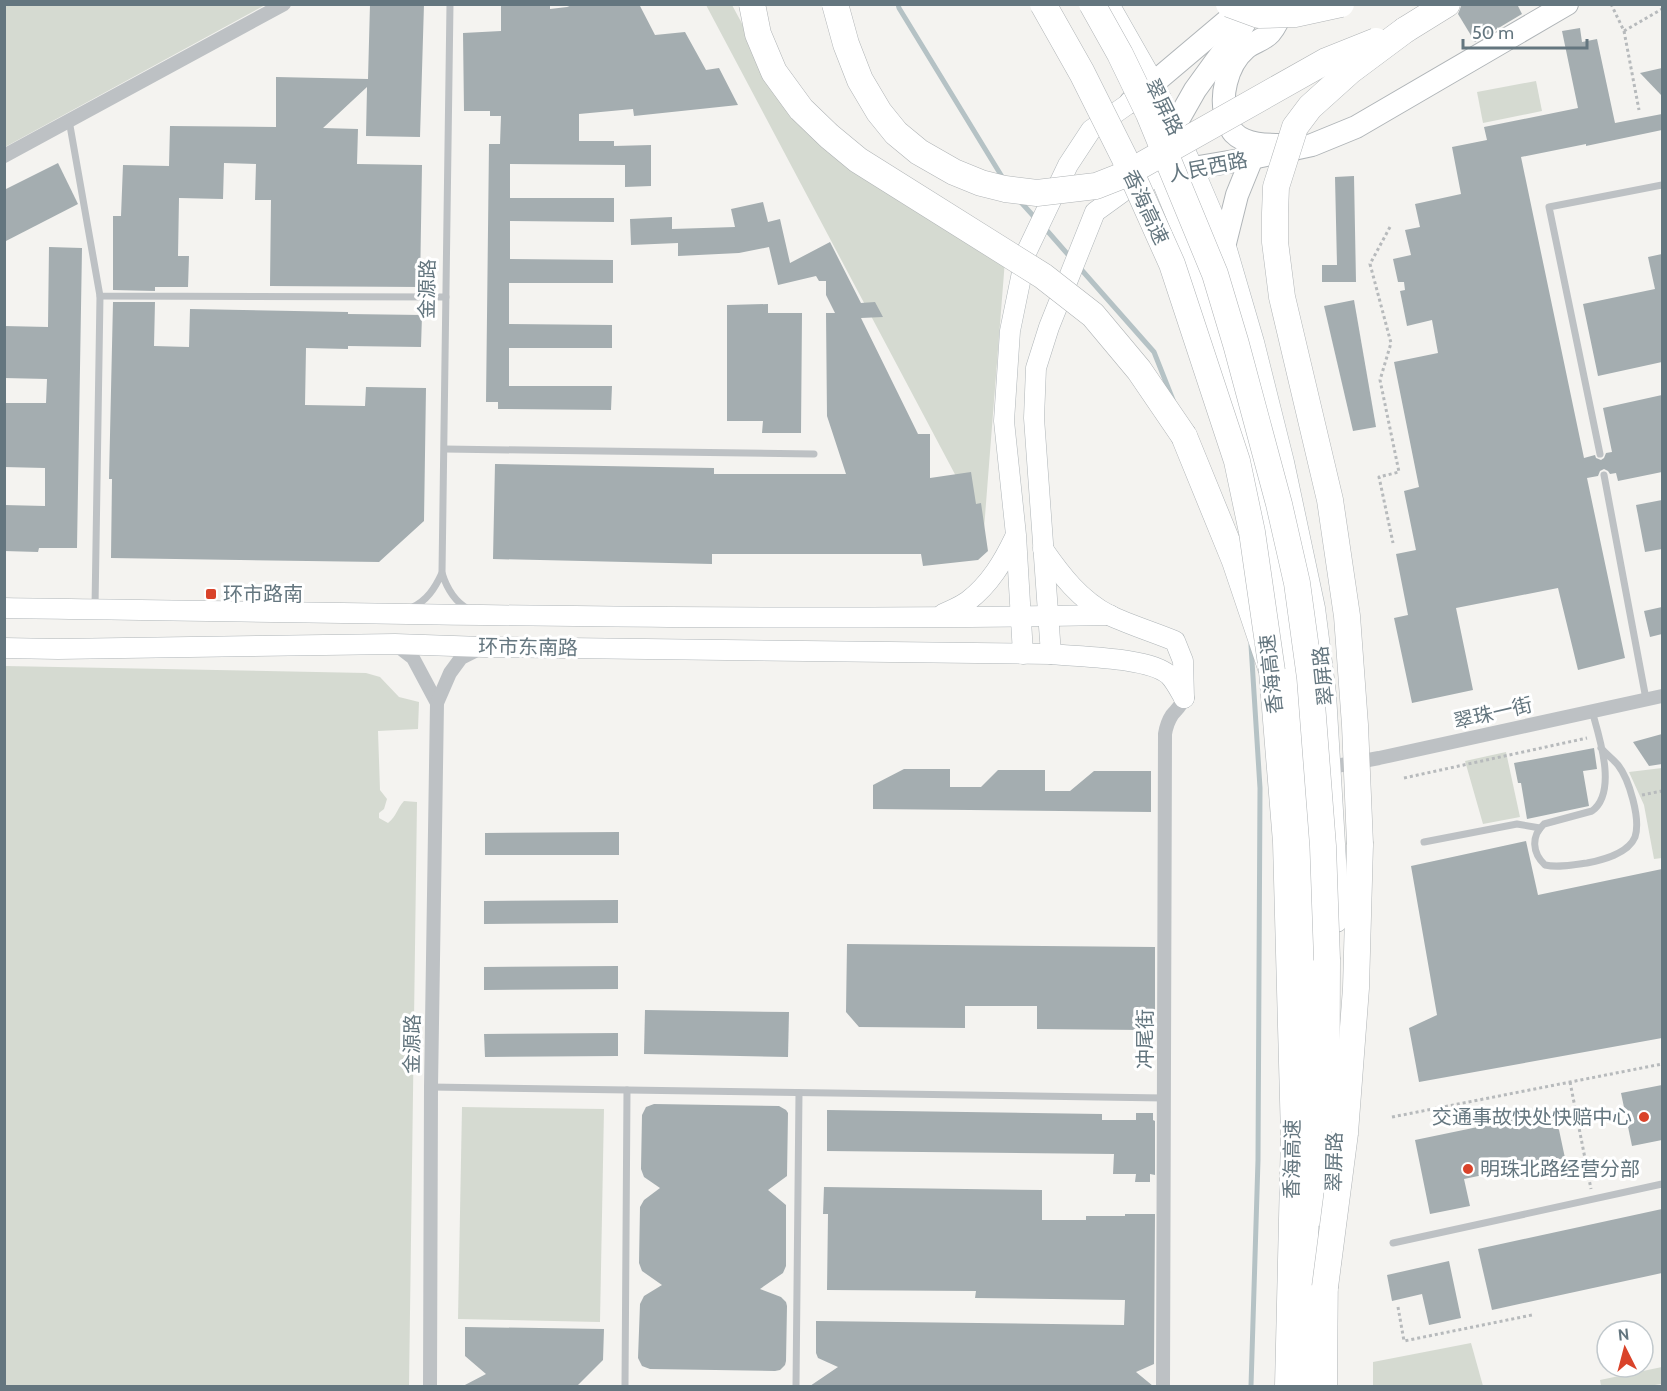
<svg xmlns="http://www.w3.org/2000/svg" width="1667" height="1391" font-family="Cabin,'Noto Sans SC',sans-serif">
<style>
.green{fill:#d5dad1}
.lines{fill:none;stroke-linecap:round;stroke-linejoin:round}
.stream{stroke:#b5c2c5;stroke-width:5}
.building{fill:#a4adb0}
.secondary-casing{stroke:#afb5b8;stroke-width:21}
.primary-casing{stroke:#b0b5b8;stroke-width:24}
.motorway-casing{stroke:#b0b4b6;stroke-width:27}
.path{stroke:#b7babc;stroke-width:3;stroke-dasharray:3 3;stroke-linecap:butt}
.service{stroke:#bdc1c4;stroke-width:7}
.minor{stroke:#bdc1c4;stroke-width:14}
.secondary{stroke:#fff;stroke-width:20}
.primary{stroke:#fff;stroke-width:22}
.motorway{stroke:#fff;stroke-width:26}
.motorway-bridge-casing{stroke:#b0b4b6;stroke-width:27;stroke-linecap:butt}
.motorway-bridge{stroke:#fff;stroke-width:26}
.poi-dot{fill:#d9432a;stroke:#fff;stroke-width:2}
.labels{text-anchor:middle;stroke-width:6;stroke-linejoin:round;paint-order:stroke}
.street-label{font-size:20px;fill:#64767f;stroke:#fff}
.poi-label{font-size:20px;fill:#64767f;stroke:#fff;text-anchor:start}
</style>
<rect width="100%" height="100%" fill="#f4f3f0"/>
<!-- green -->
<g class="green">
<path d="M5,4H265V5L5,147Z"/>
<path d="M706,5H732L780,94L900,202L1005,260L984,529Z"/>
<path d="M1536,81L1542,111L1483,123L1477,92Z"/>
<path d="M5,666L366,673L380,677L399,697L419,702L418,729L378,731L380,790L387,799L384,809L379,813V818L388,823C397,816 397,808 404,801L417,802L409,1386H5Z"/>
<path d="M1506,752L1520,817L1483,824L1465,761Z"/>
<path d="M1662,768V858L1654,859L1644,805L1629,772Z"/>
<path d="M462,1107L604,1109L600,1322L458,1319Z"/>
<path d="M1471,1343L1483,1386H1373V1362Z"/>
<path d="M1662,1367V1384L1648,1386H1601L1600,1380Z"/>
</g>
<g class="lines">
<!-- stream -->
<g class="stream">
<path d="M898,4L899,8L1004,180"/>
<path d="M1019,200L1037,220"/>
<path d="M1043,226L1071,258"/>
<path d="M1079,267L1154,352L1173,400"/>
<path d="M1251,1386L1258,1160L1260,788L1251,645"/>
</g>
</g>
<!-- building -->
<g class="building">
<path d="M370,4H424L420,137L366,136L367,87L323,128L358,129L357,164L422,165L420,287L270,286L271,200H255L256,164L224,163L223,199L179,198L178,256H189L188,287H155V291L113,290V216H121L123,165L169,166L170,126L276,127V77L368,79Z"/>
<path d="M501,4H550V9L567,7L575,4H639L655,35L685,32L706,70L719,68L738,105L634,116L633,109L579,114V141H614V146L651,145V186L625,187V165L510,164V198H614V222L510,221V259L613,260V283H509V324L612,325V348H509V386H612L611,410L498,409V402H486L489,144H500L501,116H490V111H464L463,33L501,31Z"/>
<path d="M1462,4H1517L1522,14L1475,42L1458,14Z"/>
<path d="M1580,28L1582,42L1597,39L1615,123L1662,114V130L1586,146V144L1521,157L1584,458L1595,455L1596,458L1601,460L1604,458L1606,453L1612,452L1603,408L1662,395V472L1618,481L1616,473L1610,474L1608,471L1604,469L1600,471L1598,476L1587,478L1625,658L1578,670L1558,588L1456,608L1473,690L1412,703L1394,618L1408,615L1396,554L1416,550L1404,491L1419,487L1394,362L1438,353L1432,320L1407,326L1400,291L1405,290L1404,282H1398L1393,259L1411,255L1405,230L1420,227L1415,204L1461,194L1452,147L1487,140L1484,127L1578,108L1562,31Z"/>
<path d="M1662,68V96L1640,73Z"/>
<path d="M58,163L78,204L4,242V190Z"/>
<path d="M1354,176L1356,282H1322V265H1337L1335,177Z"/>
<path d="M763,202L768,222L780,219L790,263L830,242L861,303L875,302L883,317L861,318L918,434H930V478L971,472L976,504L981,503L988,551L978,560L923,566L921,554H712V564L493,559L495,464L714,468V474H846L827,416L826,313H835L826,295V281H819L816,276L778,285L769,247L739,253L678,256V243L631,245L630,219L672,217V229L735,227L731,209Z"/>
<path d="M49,247L82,248L77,548H39L38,552L4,551V505L45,506V468L4,467V403H46L47,379L4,378V326L48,327Z"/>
<path d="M1662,254V362L1598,376L1583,304L1655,289L1648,257Z"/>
<path d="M1354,300L1376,427L1353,431L1324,306Z"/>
<path d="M113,302H155L154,346L189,347L190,309L348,312V314L422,315L421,347L348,346V349L306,348L305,405L365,406L366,387L426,388L424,521L379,562L111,558L112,479H109Z"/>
<path d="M768,304V313H802L801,433H762L763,421H727V305Z"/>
<path d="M1662,500V549L1645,552L1636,505Z"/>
<path d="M1662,607V634L1650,637L1644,611Z"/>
<path d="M1662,734V764L1649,766L1633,742Z"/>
<path d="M1594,748L1597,769L1583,771L1589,806L1527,819L1521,783H1518L1514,763Z"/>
<path d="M904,769H950V787H981L998,770H1045V791H1070L1094,771H1151V812L873,809V785Z"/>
<path d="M619,832V855H485V833Z"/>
<path d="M1526,841L1538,895L1662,869V1038L1419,1082L1409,1028L1437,1015L1411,866Z"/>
<path d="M618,900V923L484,924V901Z"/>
<path d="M847,944L1155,947V1016L1142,1030L1037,1029V1006H965V1028L859,1027L846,1012Z"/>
<path d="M618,966V989L484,990V967Z"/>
<path d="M645,1010L789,1012L788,1057L644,1054Z"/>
<path d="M618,1033V1056L485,1057L484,1034Z"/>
<path d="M1662,1085V1140L1632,1146L1621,1093Z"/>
<path d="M654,1104L779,1106L786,1110L788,1113L787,1176L768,1190L786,1205V1266L783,1273L760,1289L781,1297L786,1302L787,1306L786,1361L785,1365L780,1370L775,1371L650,1369L642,1366L638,1358L640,1304L644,1296L662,1285L642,1271L639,1263L640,1207L644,1200L660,1188L644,1177L641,1169L642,1115L646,1107Z"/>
<path d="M827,1110L1102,1114V1120H1136V1113H1153V1120L1155,1121V1175L1150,1174V1182H1135L1136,1174H1113L1114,1154L827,1151Z"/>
<path d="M1555,1111L1565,1158L1464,1179L1470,1206L1430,1214L1415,1140Z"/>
<path d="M824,1187L1042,1190V1220H1086V1216H1125V1214H1155L1154,1364L1136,1372L1153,1386H810L838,1367L818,1358L816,1353V1321L1124,1325L1125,1300L975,1298L976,1291L827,1290L828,1214H823Z"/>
<path d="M1662,1209V1273L1492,1310L1478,1249Z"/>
<path d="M1449,1261L1461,1318L1429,1325L1422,1294L1392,1301L1387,1275Z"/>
<path d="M465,1327L604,1329L603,1360L577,1386H463L486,1374L465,1356Z"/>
</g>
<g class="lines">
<defs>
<g id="secondary">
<path d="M1109,4L1154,83L1193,168L1225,243L1254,342L1284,462L1315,608L1326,694L1338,894L1337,922"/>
<path d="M1155,164L1192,255L1232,383L1272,551L1287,667L1298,777L1306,904L1310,1022V1136L1306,1386"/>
<path d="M1043,549C1061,575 1080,600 1109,615C1130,625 1153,632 1175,641L1183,661L1184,698"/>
<path d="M4,608C373,613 742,622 1110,615"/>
<path d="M943,614C951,610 960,607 968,601C990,584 1003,562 1015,537"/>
<path d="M4,648L58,649L395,644L483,647L1051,654C1079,657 1149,657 1169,675C1175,681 1180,691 1184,698"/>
<path d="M1023,654L1016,535L1004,421L1010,331L1026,253L1068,165L1091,130L1131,102"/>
<path d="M1051,654L1034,418L1036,368L1049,327L1095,212L1124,191L1149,181"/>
</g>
<g id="primary">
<path d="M1131,102L1247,4"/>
<path d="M1283,145C1268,145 1245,145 1234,133C1231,131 1230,124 1228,121C1218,99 1227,64 1246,48C1253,42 1264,40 1270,33C1277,25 1281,15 1285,4"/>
<path d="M1193,168L1252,158L1312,145L1356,127L1567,4"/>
<path d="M1160,177L1174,127L1195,90L1216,61L1240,30L1257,4"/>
<path d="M1225,243L1237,195L1252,158"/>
</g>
<g id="motorway">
<path d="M1405,30L1447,4"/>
<path d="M1184,436L1235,561L1272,671L1286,842L1294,1136L1288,1386"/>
<path d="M1345,1133L1356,988L1360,844"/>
<path d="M1326,1215L1327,960"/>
<path d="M1324,1386L1325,1264"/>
</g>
</defs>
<!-- secondary casing -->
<use href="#secondary" class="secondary-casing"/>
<!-- primary casing -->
<use href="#primary" class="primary-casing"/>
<!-- motorway casing -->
<use href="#motorway" class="motorway-casing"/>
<!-- path -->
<g class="path">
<path d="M1611,4L1624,31L1639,110"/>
<path d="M1624,31L1662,9"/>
<path d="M1390,227L1370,264L1391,343L1380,380L1399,472L1379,477L1393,543"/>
<path d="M1404,778L1587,738"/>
<path d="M1642,795L1662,791"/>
<path d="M1570,1082L1591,1189"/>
<path d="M1392,1117L1662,1064"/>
<path d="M1398,1307L1404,1341L1532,1315"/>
</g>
<!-- service -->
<g class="service">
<path d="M69,120L100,296L446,297"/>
<path d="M445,449L814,454"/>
<path d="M1600,454L1549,207L1662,185"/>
<path d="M1604,475L1646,699"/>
<path d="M442,573L450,4"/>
<path d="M95,607L100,296"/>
<path d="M411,608C427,601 435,588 442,573C447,589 454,601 468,609"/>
<path d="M1592,711C1599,736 1618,792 1592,811L1544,824C1531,836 1532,853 1545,865C1558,868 1573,865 1587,863C1602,860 1628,854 1635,837C1641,819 1629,779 1618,765C1613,759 1606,754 1601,748"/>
<path d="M1424,842L1517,824L1540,828"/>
<path d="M431,1087L1164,1098"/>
<path d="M1393,1243L1662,1184"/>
<path d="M625,1386L627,1090"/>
<path d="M796,1386L799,1093"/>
</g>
<!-- minor -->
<g class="minor">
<path d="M4,156L284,4"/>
<path d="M395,644L413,658L437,703"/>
<path d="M1331,767L1379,758L1662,696"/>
<path d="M430,1386L431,1087L437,703L450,673L461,658L481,648"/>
<path d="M1163,1386L1165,734C1166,728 1168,721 1172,715C1177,709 1181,706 1184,698"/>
</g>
<!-- secondary -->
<use href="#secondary" class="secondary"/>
<!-- primary -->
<use href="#primary" class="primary"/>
<!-- motorway -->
<use href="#motorway" class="motorway"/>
<defs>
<g id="motorway-bridge">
<path d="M752,4L758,34L774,72L801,109L829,136L858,160L1043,276L1093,315L1139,370L1184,436"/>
<path d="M835,4L846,44L860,80L879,112L896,133L919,152L954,172L981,183L1005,189L1037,193L1096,186L1124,175L1326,61L1376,41"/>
<path d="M1043,4L1082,73L1124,157L1172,264L1237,461L1252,532L1272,671"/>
<path d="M1092,4L1120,54L1149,114L1215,274L1236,344L1279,504L1297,583L1310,678L1323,846L1327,960"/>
<path d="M1229,4L1259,15L1295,14L1341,4"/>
<path d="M1360,844L1355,725L1347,616L1330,500L1282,297L1275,242V213L1276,187L1295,127L1310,107L1350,71L1405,30"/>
<path d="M1325,1287L1345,1133"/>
</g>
</defs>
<!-- motorway-bridge casing -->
<use href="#motorway-bridge" class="motorway-bridge-casing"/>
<!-- motorway-bridge -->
<use href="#motorway-bridge" class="motorway-bridge"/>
</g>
<!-- markers -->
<g class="poi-dot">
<rect x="205" y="588" width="12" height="12" rx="3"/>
<circle cx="1644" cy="1117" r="6"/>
<circle cx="1468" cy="1169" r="6"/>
</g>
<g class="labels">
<!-- street labels -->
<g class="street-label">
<text transform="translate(1164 107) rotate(64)" y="7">翠屏路</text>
<text transform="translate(1208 167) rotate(-11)" y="7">人民西路</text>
<text transform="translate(1146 207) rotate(65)" y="7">香海高速</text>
<text transform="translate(427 289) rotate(-89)" y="7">金源路</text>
<text transform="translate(528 647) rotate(1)" y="7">环市东南路</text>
<text transform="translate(1271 674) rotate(-96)" y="7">香海高速</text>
<text transform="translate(1323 676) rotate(-96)" y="7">翠屏路</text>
<text transform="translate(1493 713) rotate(-13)" y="7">翠珠一街</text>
<text transform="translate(1145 1039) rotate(-90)" y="7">冲尾街</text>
<text transform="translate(412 1044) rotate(-89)" y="7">金源路</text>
<text transform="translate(1292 1159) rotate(-89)" y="7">香海高速</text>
<text transform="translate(1334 1162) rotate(-89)" y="7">翠屏路</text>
</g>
<!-- poi labels -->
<g class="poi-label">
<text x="223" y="601">环市路南</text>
<text x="1632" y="1124" text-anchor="end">交通事故快处快赔中心</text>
<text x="1480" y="1176">明珠北路经营分部</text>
</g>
</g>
<!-- border -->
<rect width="1667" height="1391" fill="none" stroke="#64767f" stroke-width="12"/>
<!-- north arrow -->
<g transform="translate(1625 1349) rotate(354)"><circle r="28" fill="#ffffff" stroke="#c1c8cc" stroke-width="1.5"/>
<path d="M0-4.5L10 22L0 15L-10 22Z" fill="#d9432a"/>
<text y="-9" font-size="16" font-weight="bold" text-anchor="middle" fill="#64767f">N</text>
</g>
<!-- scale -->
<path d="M1463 39v9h124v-9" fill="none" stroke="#64767f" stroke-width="3"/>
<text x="1472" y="39" font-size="18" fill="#64767f" stroke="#ffffff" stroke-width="4.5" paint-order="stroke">50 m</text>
</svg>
